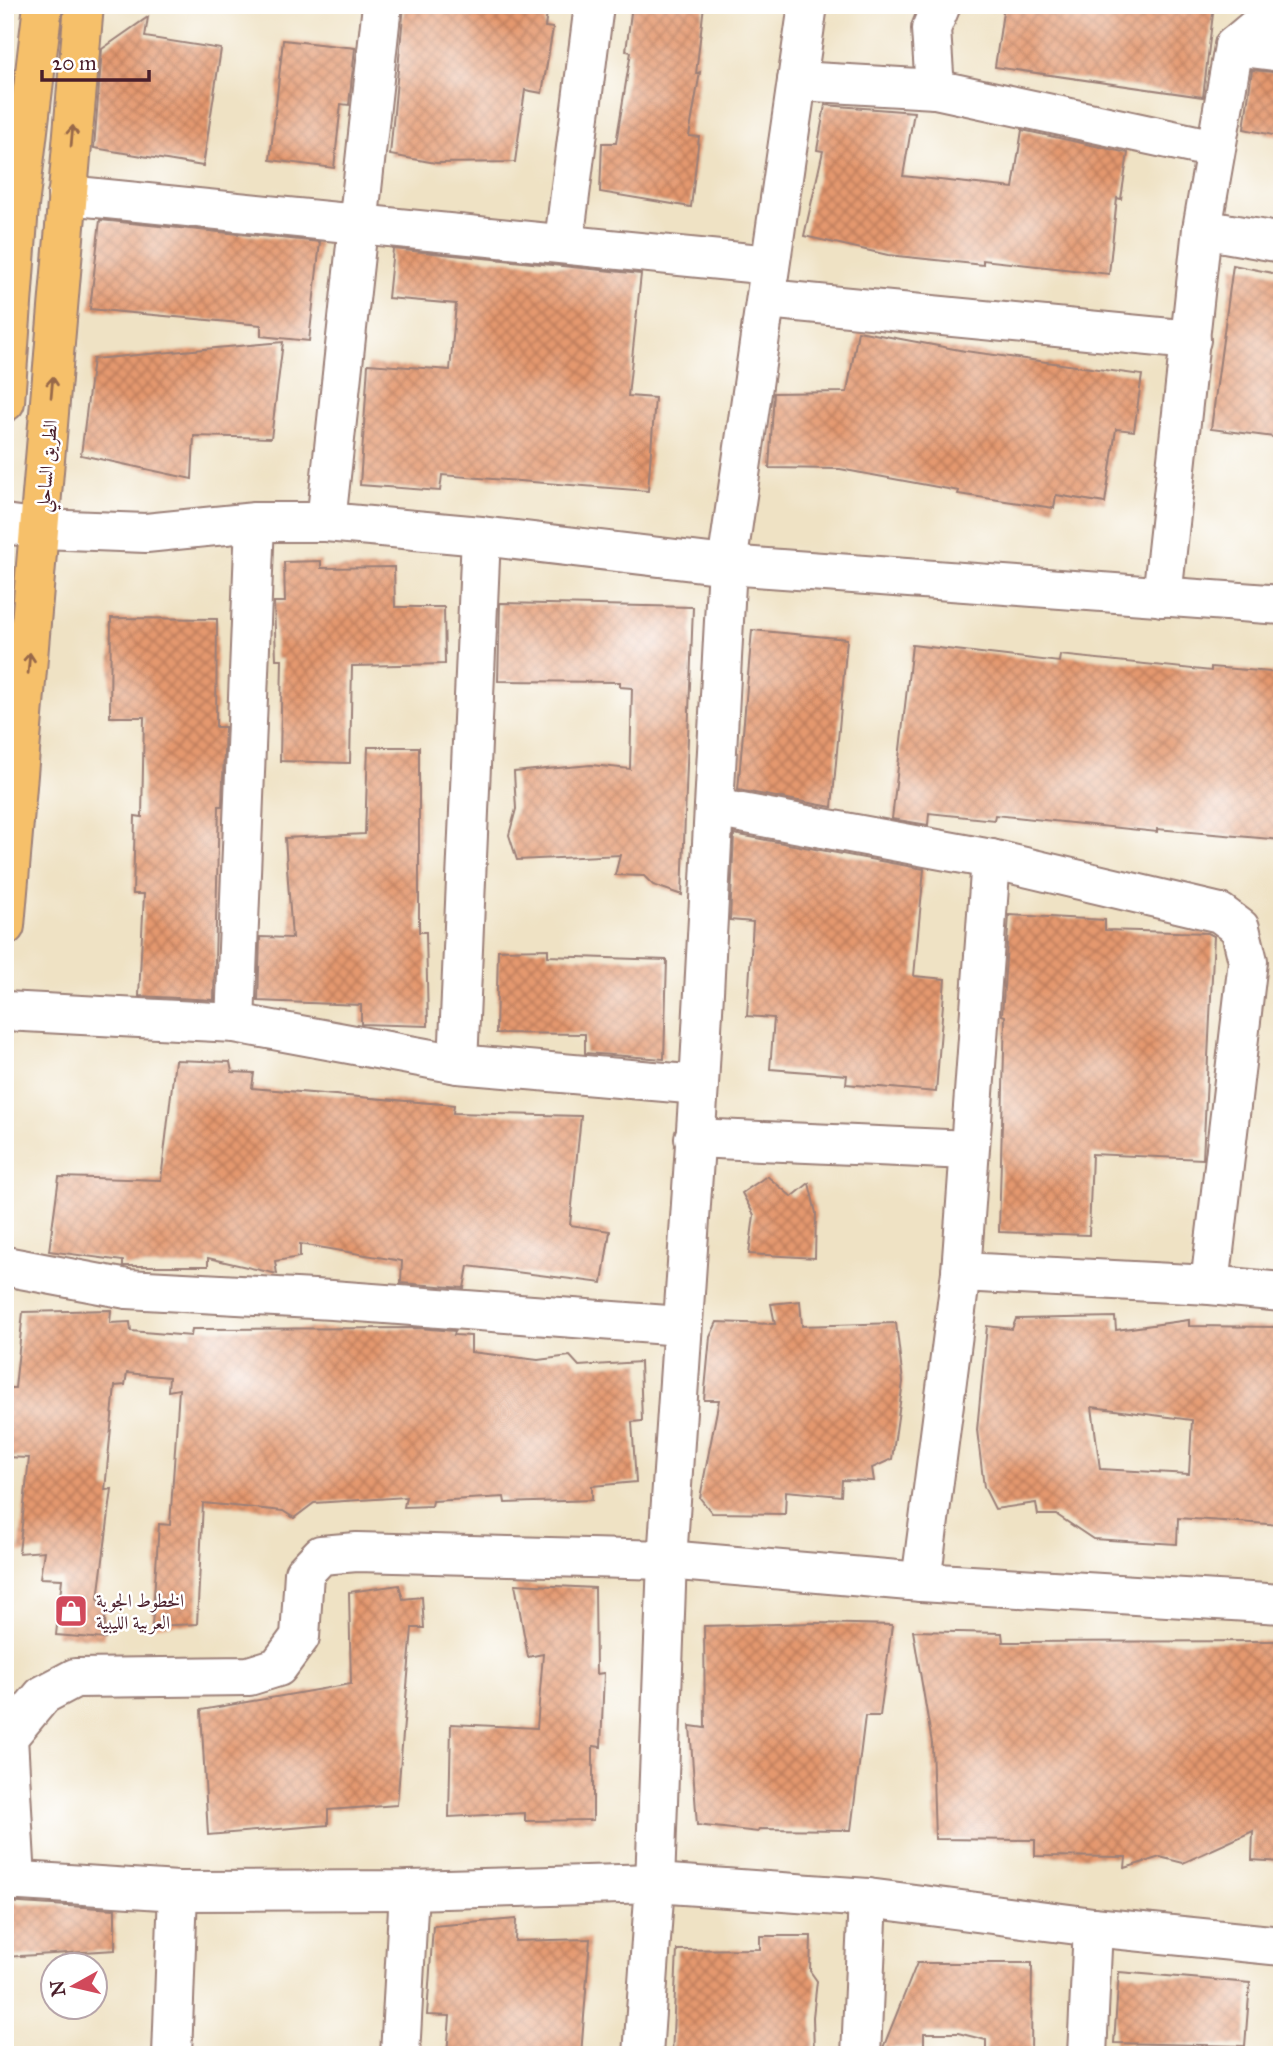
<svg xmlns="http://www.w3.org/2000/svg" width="1287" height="2060" font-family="'IM FELL Great Primer',Amiri,serif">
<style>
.building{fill:url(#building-cross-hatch);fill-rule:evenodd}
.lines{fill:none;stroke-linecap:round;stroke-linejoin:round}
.street-casing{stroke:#9c8078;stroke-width:42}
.highway-casing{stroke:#9c8078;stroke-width:42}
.street{stroke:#fff;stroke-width:38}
.highway{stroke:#f6c06b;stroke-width:38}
.oneway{stroke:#976748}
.labels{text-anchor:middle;stroke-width:5;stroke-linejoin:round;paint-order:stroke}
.street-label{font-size:19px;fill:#4a1f2b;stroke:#fff}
.poi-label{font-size:19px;fill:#4a1f2b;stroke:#fff;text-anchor:start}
</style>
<defs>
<pattern id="building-cross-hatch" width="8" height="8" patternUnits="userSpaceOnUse" patternTransform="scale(1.75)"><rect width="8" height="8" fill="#e4986e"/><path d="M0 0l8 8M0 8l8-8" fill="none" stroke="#bb7b5b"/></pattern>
</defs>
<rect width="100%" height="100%" fill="#fff"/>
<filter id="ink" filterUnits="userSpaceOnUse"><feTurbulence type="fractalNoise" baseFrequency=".0143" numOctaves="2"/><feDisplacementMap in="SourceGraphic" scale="14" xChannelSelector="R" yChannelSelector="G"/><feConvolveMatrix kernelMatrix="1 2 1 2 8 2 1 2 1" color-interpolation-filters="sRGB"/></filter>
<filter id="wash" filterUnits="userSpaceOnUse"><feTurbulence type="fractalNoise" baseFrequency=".00686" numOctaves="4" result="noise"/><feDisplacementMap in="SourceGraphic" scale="28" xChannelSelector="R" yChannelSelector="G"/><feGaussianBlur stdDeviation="1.57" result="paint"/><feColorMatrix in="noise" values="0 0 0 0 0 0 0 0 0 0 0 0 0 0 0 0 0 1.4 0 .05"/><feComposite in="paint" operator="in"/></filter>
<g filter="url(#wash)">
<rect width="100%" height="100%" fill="#efe2c4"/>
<g id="blocks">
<!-- building -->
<g class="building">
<path d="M404,5H548L545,27L553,28L542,93L525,90L515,162L436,163L390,155Z"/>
<path d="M632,5H704L696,74L700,72L689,136L699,137L691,207L600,192L602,143H616L631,52L626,51Z"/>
<path d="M1004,5H1041L1083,11L1084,5H1214L1203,97L995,67Z"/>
<path d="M148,17L145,37L221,49L203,166L94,148L102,49Z"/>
<path d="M283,40L355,48L349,105L341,104L334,168L270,160Z"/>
<path d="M1252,70L1282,73V137L1244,129Z"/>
<path d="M825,105L914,112L903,176L1013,188L1022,130L1128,153L1121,199L1117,198L1109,274L983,260V265L888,255L804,236L823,151L817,150Z"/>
<path d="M100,220L320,242L309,341L261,336V325L90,309Z"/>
<path d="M393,249L641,274L628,396L655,398L648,491L442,475L440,491L360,485L368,364L450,370L456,304L388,298Z"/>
<path d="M1233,265L1282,275V438L1211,429Z"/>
<path d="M858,331L965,351L1142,375L1134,431L1116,429L1105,503L1056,495L1054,508L958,494L959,491L840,469L769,468L774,393L847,392Z"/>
<path d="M283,342L271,438L194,436L192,479L81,455L93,359Z"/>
<path d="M321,561V568L394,567L395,607H444L445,664L352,666L350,763L280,761L282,659H276L274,602H285L284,562Z"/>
<path d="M500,603L693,607L682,895L653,885L644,876L615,875L620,855L517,860L509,835L516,809L514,772L591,765L630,769L632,688L620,687V682L498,681Z"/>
<path d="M111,618L217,619L216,727H225L222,806H219L214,1000L139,996L144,894H133L135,816L142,817L144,717H110Z"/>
<path d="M752,630L847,639L832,807L738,790Z"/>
<path d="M912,645L1059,662L1060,655L1211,671V667L1282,673V840L1157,829V832L995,815L994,820L929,813L928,825L892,819Z"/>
<path d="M368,747H419V932H426L428,1026L361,1024V1005L258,1001L260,937L292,938L285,838L365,834Z"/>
<path d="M734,834L924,869L914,976L945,979L936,1092L846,1084L847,1075L770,1069L774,1018L747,1016L753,922L730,920Z"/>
<path d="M1009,915L1105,920V930L1208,933L1214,936L1203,1159L1092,1154L1089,1235L999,1232L1005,1016L1002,1015Z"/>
<path d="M548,949V956L667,960L664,1059L585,1053V1034L496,1033L498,950Z"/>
<path d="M175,1060L230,1062L232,1072L254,1073L252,1088L454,1105L453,1113L581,1116L570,1225L610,1231L602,1283L468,1266L464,1288L401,1283L402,1261L300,1244V1257L275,1261L277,1274L208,1258V1266H123V1261L49,1251L59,1177L161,1180Z"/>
<path d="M767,1176L792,1197L809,1183L816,1213L815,1258L749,1254L754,1215L742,1193Z"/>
<path d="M800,1301L802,1326L896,1323L903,1382L892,1459L872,1468L874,1481L842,1480L841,1496L786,1491L785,1514L712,1513L700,1498L719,1400H704L710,1337L717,1322L775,1324L771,1304Z"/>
<path d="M111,1310L110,1323L130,1322L131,1331L191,1336L192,1329L418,1328L455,1331L454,1335L471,1336V1352L538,1360L570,1356L579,1366L640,1362L642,1421L632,1422L636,1482L592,1486V1500L505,1503L504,1497L433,1501L432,1506L404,1507L406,1497L314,1503L294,1518L283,1511L203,1503L197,1624L152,1626L159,1524L170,1525L179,1389L168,1391L169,1377L127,1373L125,1385L115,1386L105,1490L112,1489L98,1599L105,1611V1639L56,1635L62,1579L40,1578L44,1551L19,1553L29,1458L5,1457V1388H15L23,1312Z"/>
<path d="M1115,1317L1116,1330L1189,1320V1326L1282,1327V1525L1178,1518L1177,1544L1126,1541L1093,1539L1057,1515H1038L1036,1503L995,1509L984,1487L977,1430L987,1326L1012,1329L1016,1319ZM1092,1407L1192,1420L1189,1474L1100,1469Z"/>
<path d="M515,1584L595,1588L596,1674L604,1673L601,1747L593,1746V1820L525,1821V1813L449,1817L451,1724L537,1728L543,1654L528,1657Z"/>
<path d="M399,1585L403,1599L422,1597L424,1628H412L397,1805L328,1810V1825L208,1835L201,1710L351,1684L349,1592Z"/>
<path d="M814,1623L892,1625L880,1716H865L851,1830L759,1829L758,1832L697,1825L690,1726L705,1728L704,1626Z"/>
<path d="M913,1631L1002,1633L1003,1642L1282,1641V1862L1252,1860L1253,1831L1183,1863L1160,1857L1125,1868L1126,1857L1035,1856V1840L935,1839L932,1743Z"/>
<path d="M5,1902L115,1909V1950L5,1957Z"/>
<path d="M516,1919L515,1941L590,1939L581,2055H447L450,2016L427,2015L433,1926Z"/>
<path d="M760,1936H811L810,1971L817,1981L813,2017L814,2055H672L677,1950L760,1949Z"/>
<path d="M917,1963H1032L1031,2055H986V2040L958,2033H924V2047L883,2048Z"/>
<path d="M1119,1972L1250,1983L1245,2046L1114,2043Z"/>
</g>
</g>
</g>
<g filter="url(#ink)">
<use href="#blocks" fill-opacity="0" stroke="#9c8078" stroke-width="2"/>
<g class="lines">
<defs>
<g id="street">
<path d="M1234,46L1282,52"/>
<path d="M797,81L935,89L1215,149"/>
<path d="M935,89L931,29L941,5"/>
<path d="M67,195L770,265"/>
<path d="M1202,229L1282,243"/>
<path d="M564,242L594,5"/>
<path d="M767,299L1191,340"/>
<path d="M326,522L382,5"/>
<path d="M5,524L41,529L146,533L255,522H326L481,536L727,565L1282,605"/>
<path d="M1162,597L1202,229L1234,46L1272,14L1282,11"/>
<path d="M714,808L991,859"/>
<path d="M5,1011L235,1023L458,1064L699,1085"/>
<path d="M235,1023L255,522"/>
<path d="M458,1064L481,536"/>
<path d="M694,1138L969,1150"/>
<path d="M5,1266L127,1289L332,1300L681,1326"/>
<path d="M961,1272L1210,1285L1282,1292"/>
<path d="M921,1582L961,1272L991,859L1220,913L1240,928L1248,961L1210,1285"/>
<path d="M5,1880L178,1891L409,1890L655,1883L868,1898L1093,1927L1282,1946"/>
<path d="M16,1881L8,1737L43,1695L75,1678L249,1676L278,1667L300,1637L304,1573L321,1555L357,1552L667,1560L921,1582L1282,1604"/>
<path d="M172,2055L178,1891"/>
<path d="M400,2055L409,1890"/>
<path d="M643,2055L655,1883L667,1560L699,1085L727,565L808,5"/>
<path d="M861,2055L868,1898"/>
<path d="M1087,2055L1093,1927"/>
</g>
<g id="highway">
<path d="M5,402L19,206L43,5"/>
<path d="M5,926L84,5"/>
</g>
</defs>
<!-- street casing -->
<use href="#street" class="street-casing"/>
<!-- highway casing -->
<use href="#highway" class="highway-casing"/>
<!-- street -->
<use href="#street" class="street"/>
<!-- highway -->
<use href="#highway" class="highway"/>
</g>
<!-- one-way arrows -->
<defs><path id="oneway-shaft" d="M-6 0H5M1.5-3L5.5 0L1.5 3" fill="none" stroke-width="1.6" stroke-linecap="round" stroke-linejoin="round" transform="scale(1.75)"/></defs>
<g class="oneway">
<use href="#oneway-shaft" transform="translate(72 136) rotate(-85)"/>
<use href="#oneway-shaft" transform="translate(52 387) rotate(-85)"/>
<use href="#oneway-shaft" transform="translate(29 663) rotate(-85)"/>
</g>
</g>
<!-- icons -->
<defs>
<symbol id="shop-square" viewBox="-11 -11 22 22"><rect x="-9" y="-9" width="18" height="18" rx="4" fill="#d1495b" stroke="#fff"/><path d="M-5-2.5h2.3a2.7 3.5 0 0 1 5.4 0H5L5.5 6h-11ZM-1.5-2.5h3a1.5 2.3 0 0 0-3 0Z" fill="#fff"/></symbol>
</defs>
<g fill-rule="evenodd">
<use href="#shop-square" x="52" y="1592" width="38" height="38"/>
</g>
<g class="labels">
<!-- street labels -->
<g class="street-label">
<text transform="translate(46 466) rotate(-85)" y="7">الطريق الساحلي</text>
</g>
<!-- poi labels -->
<g class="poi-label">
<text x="96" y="1607">الخطوط الجوية<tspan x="96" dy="22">العربية الليبية</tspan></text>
</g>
</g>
<!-- margin -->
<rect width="1287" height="2060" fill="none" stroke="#fff" stroke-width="28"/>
<!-- north arrow -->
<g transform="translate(74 1986) rotate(262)"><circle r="33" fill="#ffffff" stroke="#b7a5aa" stroke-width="2"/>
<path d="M0-5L12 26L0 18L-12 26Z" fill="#d1495b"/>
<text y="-10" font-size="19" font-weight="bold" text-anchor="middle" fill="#4a1f2b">N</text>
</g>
<!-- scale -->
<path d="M42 70v10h107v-10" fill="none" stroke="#4a1f2b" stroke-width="3.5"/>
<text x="52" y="70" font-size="21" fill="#4a1f2b" stroke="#ffffff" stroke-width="5" paint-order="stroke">20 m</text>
</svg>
